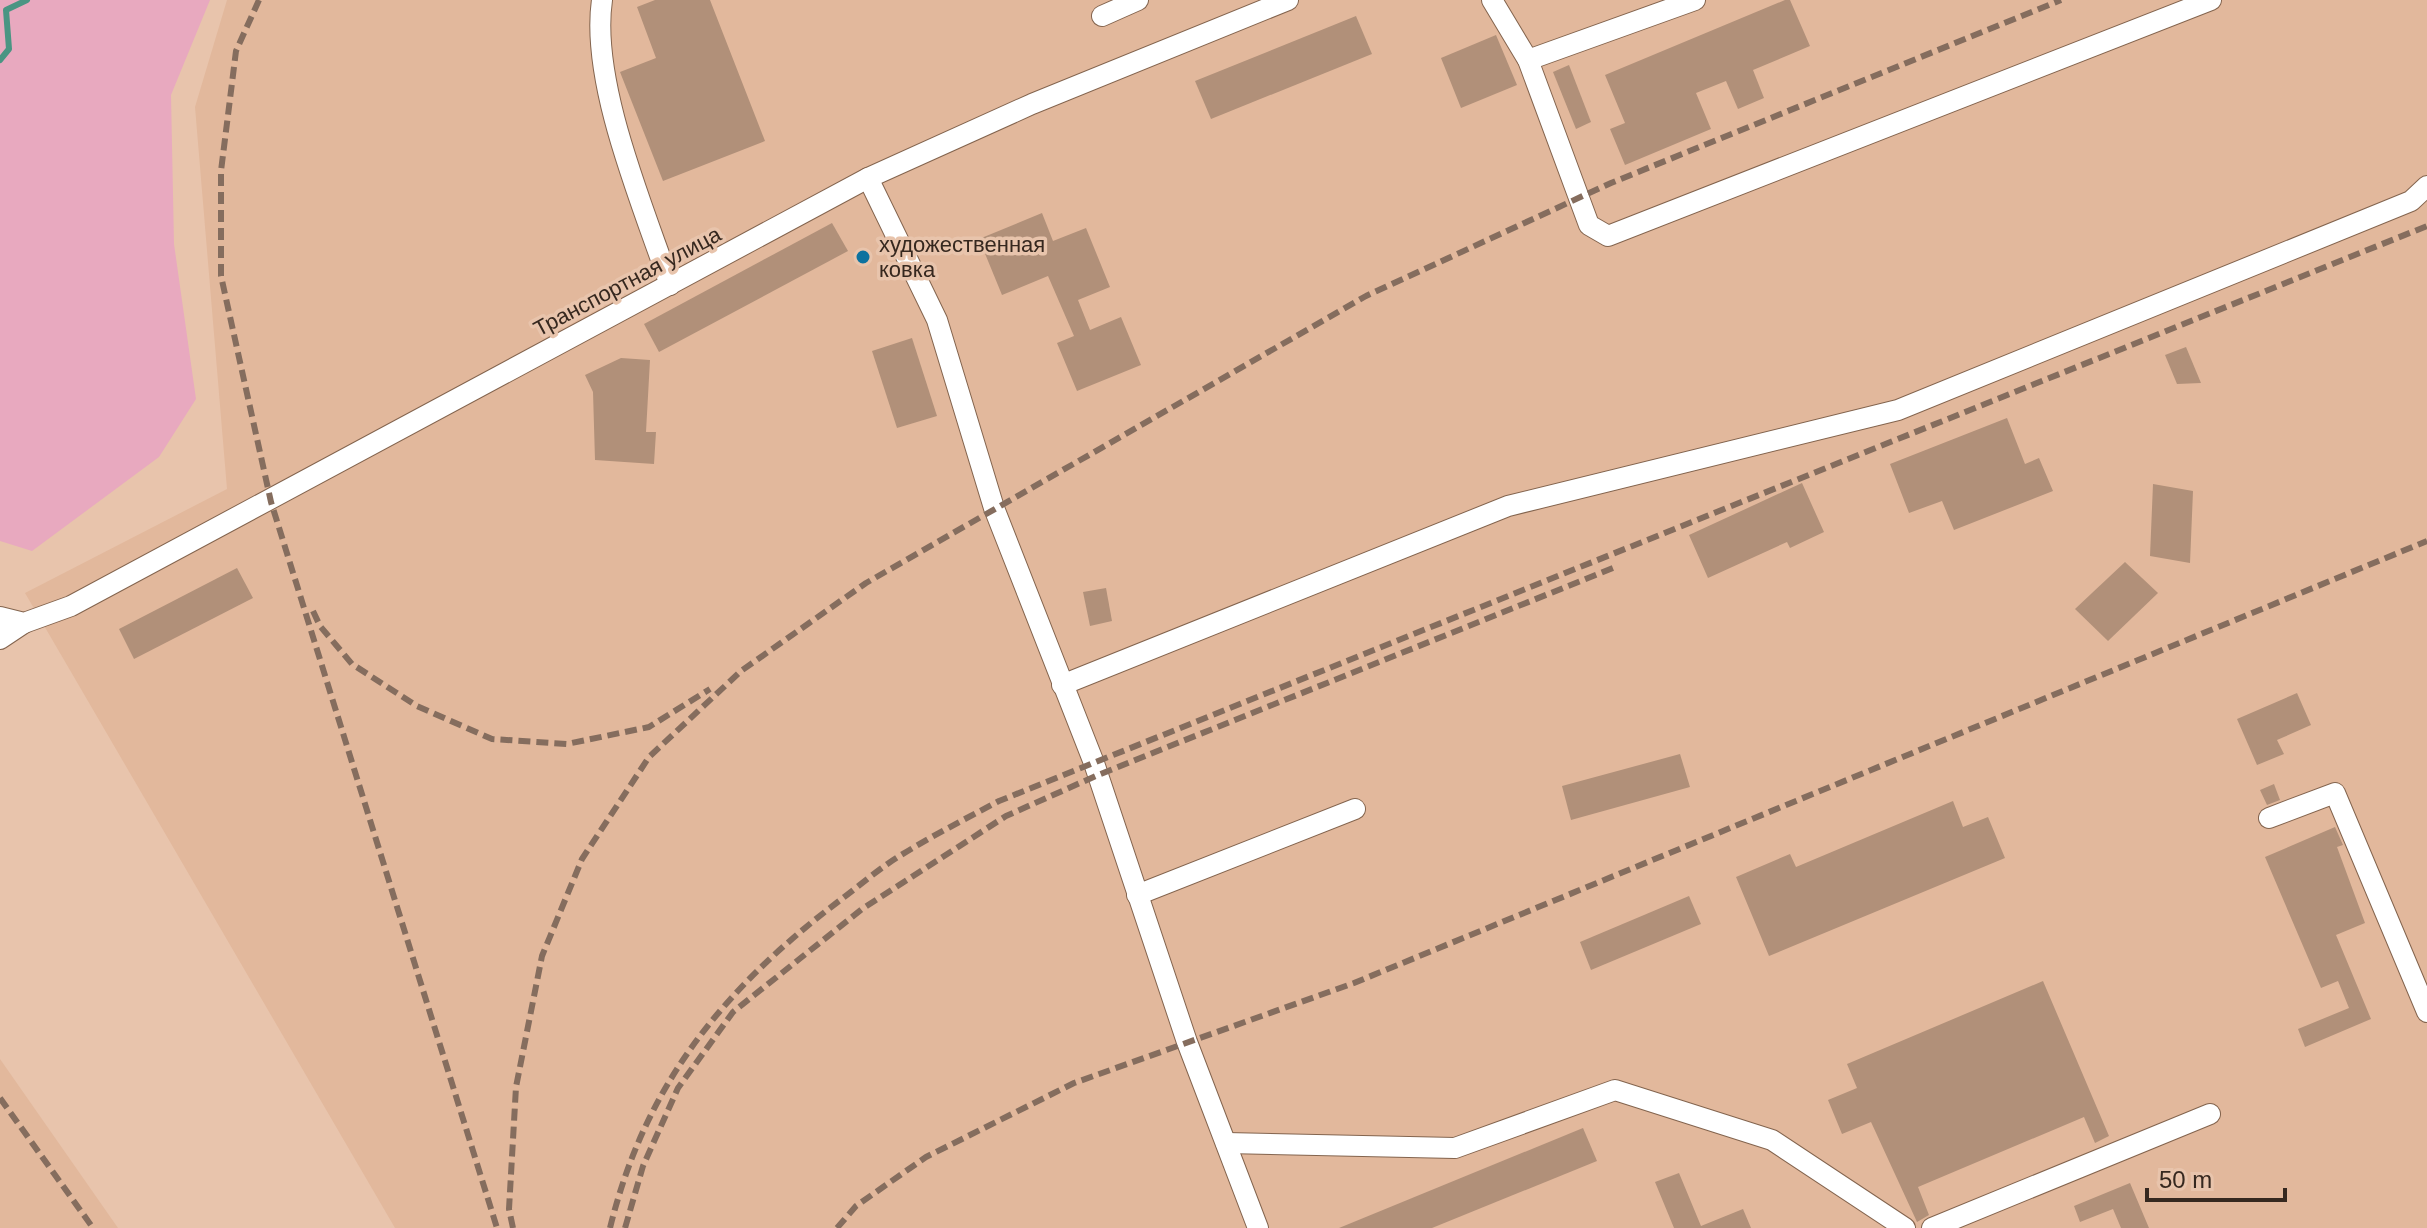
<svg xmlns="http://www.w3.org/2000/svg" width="2427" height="1228" font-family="Arial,sans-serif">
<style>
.built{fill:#e2b89c}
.green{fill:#e8a9bf}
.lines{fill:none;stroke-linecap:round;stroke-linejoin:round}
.stream{stroke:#4a9583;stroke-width:6}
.building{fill:#b19079}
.minor-casing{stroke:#83644e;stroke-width:22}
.minor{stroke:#fff;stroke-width:20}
.rail{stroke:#856d5e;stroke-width:6;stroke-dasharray:12 6;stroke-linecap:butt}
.poi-dot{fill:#0d729f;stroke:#e8c4ac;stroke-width:3}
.labels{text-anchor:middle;stroke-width:7;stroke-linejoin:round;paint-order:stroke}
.poi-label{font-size:22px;fill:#36281f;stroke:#e8c4ac;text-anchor:start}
.street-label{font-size:22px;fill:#36281f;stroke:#e8c4ac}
</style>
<rect width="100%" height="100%" fill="#e8c4ac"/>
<!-- built -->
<g class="built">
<path d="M227,0H2427V1228H395L25,593L227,489L195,107Z"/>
<path d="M0,1059L118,1228H0Z"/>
</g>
<!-- green -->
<path class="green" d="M0,0H210L171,95L174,244L196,399L159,457L32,551L0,541Z"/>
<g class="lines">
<!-- stream -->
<path class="stream" d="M0,60L9,49L6,10L27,0"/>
</g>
<!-- building -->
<g class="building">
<path d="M655,0H710L765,141L663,181L620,72L656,58L637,7Z"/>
<path d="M1785,0H1790L1810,46L1753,70L1764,98L1738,109L1726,81L1696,93L1711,129L1625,165L1610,129L1625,123L1605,75Z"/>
<path d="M1356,16L1372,54L1211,119L1195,81Z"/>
<path d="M1496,35L1517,85L1461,108L1441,58Z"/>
<path d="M1569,65L1591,122L1576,129L1553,72Z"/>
<path d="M1042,213L1053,241L1086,228L1110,287L1078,300L1090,330L1121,317L1141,365L1077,391L1057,343L1074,336L1048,276L1002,295L979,239Z"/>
<path d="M832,223L848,251L659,352L644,324Z"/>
<path d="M912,338L937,416L897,428L872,351Z"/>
<path d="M2186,347L2201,383L2177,384L2165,355Z"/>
<path d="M621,358L650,360L646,432H656L654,464L595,460L593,392L585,375Z"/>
<path d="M2007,418L2025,464L2039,458L2053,491L1954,530L1942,501L1909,513L1890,464Z"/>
<path d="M1802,483L1824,532L1790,548L1787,542L1708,578L1689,535Z"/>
<path d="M2153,484L2193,491L2190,563L2150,556Z"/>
<path d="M2125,562L2158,593L2108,641L2075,609Z"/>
<path d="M237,568L253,598L134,659L119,629Z"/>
<path d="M1106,588L1112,621L1090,626L1083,592Z"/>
<path d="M2297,693L2311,725L2277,740L2284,754L2257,765L2237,719Z"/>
<path d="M1680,754L1690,787L1571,820L1562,786Z"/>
<path d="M2274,784L2280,800L2267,805L2260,790Z"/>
<path d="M1953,801L1963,827L1988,817L2005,858L1769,956L1736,877L1790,854L1796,867Z"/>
<path d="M2335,827L2343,845L2337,847L2365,923L2336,935L2371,1019L2305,1047L2298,1029L2349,1008L2338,981L2321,988L2265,857Z"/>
<path d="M1689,896L1701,924L1591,970L1580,942Z"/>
<path d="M2043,981L2109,1136L2095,1143L2084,1117L1918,1187L1929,1215L1917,1222L1871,1122L1842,1134L1828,1100L1857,1088L1847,1064Z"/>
<path d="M1583,1128L1597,1161L1432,1228H1339Z"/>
<path d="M1679,1173L1701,1226L1743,1209L1751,1228H1674L1655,1182Z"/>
<path d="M2130,1183L2149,1228H2121L2113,1209L2080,1222L2074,1206Z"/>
</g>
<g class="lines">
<defs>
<g id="minor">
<path d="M602,0C590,82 643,206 670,285"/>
<path d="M1492,0L1528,60L1589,225L1608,236L2211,0"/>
<path d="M1102,16L1138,0"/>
<path d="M1528,60L1695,0"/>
<path d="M868,178L937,320L994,508L1094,763L1187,1042L1258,1228"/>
<path d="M0,617L24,623L71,606L868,178L1032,104L1288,0"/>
<path d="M0,639L24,623"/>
<path d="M1062,685L1508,506L1898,410L2411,201L2427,186"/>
<path d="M2269,818L2335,793L2427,1012"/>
<path d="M1137,895L1355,809"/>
<path d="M1226,1143L1455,1148L1615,1090L1772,1140L1905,1228"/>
<path d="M1932,1228L2210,1114"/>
</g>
</defs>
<!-- minor casing -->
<use href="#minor" class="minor-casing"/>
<!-- minor -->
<use href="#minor" class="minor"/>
<!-- rail -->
<g class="rail">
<path d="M259,0L236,51L221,171V276L271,502L497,1228"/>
<path d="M313,611L320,626L352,664L417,706L492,739L567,744L649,727L710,689"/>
<path d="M0,1098L93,1228"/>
<path d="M513,1228L509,1209L516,1087L542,956L582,859L649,757L741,671L866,583L1366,296L1611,183L2061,0"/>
<path d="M610,1228C645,1085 723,989 839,901C858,887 877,870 898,857C930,837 965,819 999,801L2427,226"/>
<path d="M625,1228L643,1166L678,1088L733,1012L862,909L1006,816L1098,775L1613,568"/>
<path d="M837,1228L856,1206L926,1157L1074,1083L1354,983L2427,541"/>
</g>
</g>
<!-- markers -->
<circle class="poi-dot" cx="863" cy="257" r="8"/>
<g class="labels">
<!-- poi labels -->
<g class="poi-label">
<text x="879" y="252">художественная<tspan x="879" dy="25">ковка</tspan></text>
</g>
<!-- street labels -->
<g class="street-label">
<text transform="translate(627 281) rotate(-28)" y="8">Транспортная улица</text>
</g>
</g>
<!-- scale -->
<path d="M2147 1188v12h138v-12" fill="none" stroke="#36281f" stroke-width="4"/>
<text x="2159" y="1188" font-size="24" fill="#36281f" stroke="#e8c4ac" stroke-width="6" paint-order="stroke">50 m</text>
</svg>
